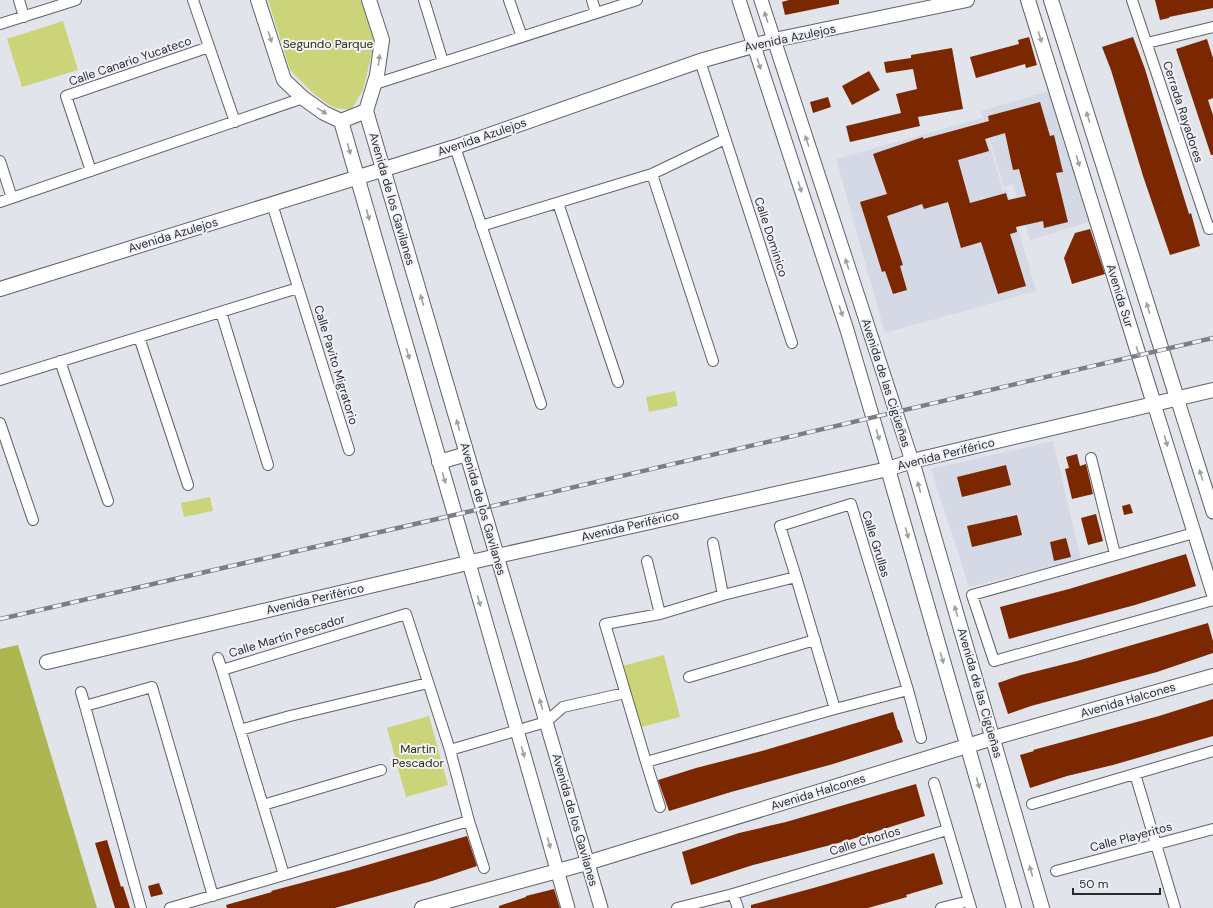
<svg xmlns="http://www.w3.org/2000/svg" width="1213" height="908" viewBox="0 0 1213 908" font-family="'DM Sans',sans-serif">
  <rect width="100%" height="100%" fill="#e2e4eb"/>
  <!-- built -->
  <path fill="#d5d9e6" d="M1052 90 1092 221 1030 240 1013 184 1004 187 981 111Z
    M982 118 1003 191 1007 190 1036 291 885 333 836 159Z
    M1053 441 1081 559 969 587 931 469Z"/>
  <!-- green -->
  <path fill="#ccd47a" d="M268 0H362L375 40 363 90 351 110 336 108 329 105 314 94 290 70Z
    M63 21 78 70 22 87 7 39Z
    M675 391 678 406 649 412 646 397Z
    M210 497 213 511 184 517 181 503Z
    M664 655 680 717 638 728 622 666Z
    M429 716 448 785 406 797 387 728Z"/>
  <!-- forest -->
  <path fill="#aeb652" d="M18 645 97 908H0V649Z"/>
  <!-- building -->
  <path fill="#7b2700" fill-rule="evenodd" d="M789 0H839V4L785 15 782 2Z
    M1155 0H1213V8L1169 17V18L1160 20Z
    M1029 37 1037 65 1026 68 1025 64 976 78 970 57 1019 44 1018 40Z
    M1133 37 1145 69 1173 162 1189 214 1191 213 1200 246 1170 255 1143 176 1111 70 1102 47Z
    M1207 39 1213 58V98L1208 100 1213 115V155H1211L1176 49Z
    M952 48 963 109 918 117 920 126 850 142 846 126 901 113 896 94 917 89 913 69 886 73 884 62 911 58V55Z
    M869 71 880 90 852 105 842 86Z
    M828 97 831 107 813 113 810 102Z
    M1040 102 1050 136 1054 135 1063 172 1056 173 1068 222 1044 228 1043 221 1016 227 1017 232 1010 234 1026 286 998 294 981 242 961 248 948 202 924 209 922 204 887 216 903 265 900 266 907 290 893 294 885 271 882 272 860 202 887 194 873 154 923 137V139L989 121 988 116ZM1005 133 1013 170 1019 169 1026 196 1008 200 1006 193 970 203 958 160 989 151 985 139Z
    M1090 229 1105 274 1072 284 1064 258 1075 233Z
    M1077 454 1080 466 1086 464 1093 494 1072 499 1065 469 1069 468 1066 457Z
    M1006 465 1011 485 962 497 957 477Z
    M1130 504 1133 513 1124 515 1122 506Z
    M1096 514 1103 541 1088 545 1081 518Z
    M1017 515 1022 535 972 547 967 526Z
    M1066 538 1071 557 1054 561 1050 542Z
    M1186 554 1196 586 1135 605 1009 639 1000 607 1069 589Z
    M1208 623 1213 641V653L1157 672 1031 706 1008 714 998 683 1021 675 1077 661Z
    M1213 699V736L1113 765 1067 776 1030 788 1020 755 1034 751 1033 750 1159 716Z
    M893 712 898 730H899L903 742 833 764 731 792 669 811 658 780 696 768 762 751Z
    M916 784 925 816 846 841 753 865 691 885 682 852 739 833 786 822Z
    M467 836 477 866 432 881 335 908H227L226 905 272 892 271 891 350 870Z
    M107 840 121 887 123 886 130 908H115L95 843Z
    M934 853 943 884 906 895 907 897 868 908H751V905L817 887Z
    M159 883 163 894 151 897 148 886Z
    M554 889 560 908H499V906L526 897V896Z"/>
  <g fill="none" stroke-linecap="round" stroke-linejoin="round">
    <!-- minor casing -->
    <g stroke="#606268" stroke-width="12">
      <path id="minor" d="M19 0 24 17
        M193 0 235 122
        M424 0 443 62
        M509 0 522 37
        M592 0 596 13
        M1132 0 1209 229 1213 228
        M0 24 76 0
        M1147 43 1213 27
        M700 61 792 343
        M375 84 637 0
        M455 147 541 404
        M0 161 12 198
        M91 171 66 96 209 47
        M652 174 713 361
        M0 202 303 98
        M558 203 618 382
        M272 204 349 450
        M481 226 652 174 725 139
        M221 312 268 465
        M139 337 188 485
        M60 361 108 501
        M0 380 298 288
        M0 423 33 520
        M1091 458 1115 554
        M851 504 908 690 835 709 646 762 605 624 660 614 723 595 796 577 780 526Z
        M1194 533 972 595 994 661 1213 600
        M713 543 723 595
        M647 561 660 614
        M796 577 835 709
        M406 614 450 750 469 821 284 875 222 670Z
        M218 658 222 670
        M689 677 815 640
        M908 690 921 738
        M81 692 85 706
        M240 730 290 716 428 683
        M450 750 546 722 563 707 625 693
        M646 762 660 807
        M1135 774 1175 908
        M934 783 971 908
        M1032 804 1213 751
        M263 805 381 770
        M469 821 484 868
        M1056 871 1213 829
        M733 894 738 908
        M141 908 85 706 152 687 213 896
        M170 908 284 875
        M677 908 733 894 947 830
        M941 908 969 901"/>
    </g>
    <!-- tertiary casing -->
    <g stroke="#606268" stroke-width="15">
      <path id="tertiary" d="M739 0 847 330 888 469
        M761 0 912 461
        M1177 398 1213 512
        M1154 404 1213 593
        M497 556 601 908
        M469 563 568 908"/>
    </g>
    <!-- secondary casing -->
    <g stroke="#606268" stroke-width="16">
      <path id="secondary" d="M258 0 284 80 303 98 324 113 341 121 469 563
        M369 0 382 40 377 75 366 111 497 556
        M1028 0 1154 404
        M1051 0 1177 398
        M341 121 366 111
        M0 289 455 147 700 61 774 40 967 0
        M912 461 1042 908
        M439 462 467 454
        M888 469 1014 908
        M47 662 497 556 888 469 912 461 1213 390
        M422 908 587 863 993 738 1213 676"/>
    </g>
    <!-- minor -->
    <use href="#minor" stroke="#fff" stroke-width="10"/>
    <!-- tertiary -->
    <use href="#tertiary" stroke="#fff" stroke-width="13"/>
    <!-- secondary -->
    <use href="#secondary" stroke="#fff" stroke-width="14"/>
    <!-- rail casing -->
    <g stroke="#7d7e83" stroke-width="4.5">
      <path id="rail" d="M0 619 437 519 1213 338"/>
    </g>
    <!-- rail -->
    <use href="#rail" stroke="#f0f2f8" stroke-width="3" stroke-dasharray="9" stroke-linecap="butt"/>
  </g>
  <!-- one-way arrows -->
  <defs><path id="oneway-solid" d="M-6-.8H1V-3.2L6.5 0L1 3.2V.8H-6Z"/></defs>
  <g fill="#a0a0a1">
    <use href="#oneway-solid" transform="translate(766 17) rotate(-108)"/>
    <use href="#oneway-solid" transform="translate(270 37) rotate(72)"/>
    <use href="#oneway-solid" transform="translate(1040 37) rotate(73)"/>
    <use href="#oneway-solid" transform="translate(379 60) rotate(-82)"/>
    <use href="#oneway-solid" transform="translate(759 64) rotate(72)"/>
    <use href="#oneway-solid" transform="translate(322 111) rotate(32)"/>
    <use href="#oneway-solid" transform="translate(1088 117) rotate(-108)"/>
    <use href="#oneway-solid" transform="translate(807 141) rotate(-108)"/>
    <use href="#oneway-solid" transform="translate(349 149) rotate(74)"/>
    <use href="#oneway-solid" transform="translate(1078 161) rotate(73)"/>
    <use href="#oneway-solid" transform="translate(800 187) rotate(72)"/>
    <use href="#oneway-solid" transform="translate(368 215) rotate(74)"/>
    <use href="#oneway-solid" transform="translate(847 264) rotate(-108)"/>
    <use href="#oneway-solid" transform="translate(422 300) rotate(-106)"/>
    <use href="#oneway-solid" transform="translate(1148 308) rotate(-107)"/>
    <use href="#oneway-solid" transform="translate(841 311) rotate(72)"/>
    <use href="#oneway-solid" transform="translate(1138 352) rotate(73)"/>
    <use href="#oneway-solid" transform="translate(408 354) rotate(74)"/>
    <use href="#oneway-solid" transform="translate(458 425) rotate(-106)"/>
    <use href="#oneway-solid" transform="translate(878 435) rotate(73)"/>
    <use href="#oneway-solid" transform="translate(1166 441) rotate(73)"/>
    <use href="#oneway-solid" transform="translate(1201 475) rotate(-108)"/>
    <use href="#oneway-solid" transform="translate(444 478) rotate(74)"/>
    <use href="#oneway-solid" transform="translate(919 487) rotate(-106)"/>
    <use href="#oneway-solid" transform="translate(907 533) rotate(74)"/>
    <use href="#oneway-solid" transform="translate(479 601) rotate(74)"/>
    <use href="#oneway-solid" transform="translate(956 611) rotate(-106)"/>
    <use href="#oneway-solid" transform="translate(942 658) rotate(74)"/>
    <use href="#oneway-solid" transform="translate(541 704) rotate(-106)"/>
    <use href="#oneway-solid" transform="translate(523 752) rotate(74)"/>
    <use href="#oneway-solid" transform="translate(978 783) rotate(74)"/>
    <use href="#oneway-solid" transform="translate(549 843) rotate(74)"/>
    <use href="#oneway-solid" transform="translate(1031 871) rotate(-106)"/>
  </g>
  <g text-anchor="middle" stroke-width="4" stroke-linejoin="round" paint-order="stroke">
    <!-- street labels -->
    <g font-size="12" fill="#2b2b2e" stroke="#f0f2f8">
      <text transform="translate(790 38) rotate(-12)" y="4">Avenida Azulejos</text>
      <text transform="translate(130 61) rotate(-19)" y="4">Calle Canario Yucateco</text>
      <text transform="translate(1183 112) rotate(72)" y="4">Cerrada Rayadores</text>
      <text transform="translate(482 137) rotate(-19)" y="4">Avenida Azulejos</text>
      <text transform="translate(392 199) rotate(74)" y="4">Avenida de los Gavilanes</text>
      <text transform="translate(173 235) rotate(-17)" y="4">Avenida Azulejos</text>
      <text transform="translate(771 237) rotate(72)" y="4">Calle Dominico</text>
      <text transform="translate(1120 296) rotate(73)" y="4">Avenida Sur</text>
      <text transform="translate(336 365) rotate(73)" y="4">Calle Pavito Migratorio</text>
      <text transform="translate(886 383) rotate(72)" y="4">Avenida de las Cigüeñas</text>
      <text transform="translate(946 454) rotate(-14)" y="4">Avenida Periférico</text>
      <text transform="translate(483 509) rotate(74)" y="4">Avenida de los Gavilanes</text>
      <text transform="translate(630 526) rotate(-13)" y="4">Avenida Periférico</text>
      <text transform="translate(876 544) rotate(73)" y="4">Calle Grullas</text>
      <text transform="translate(315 599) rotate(-13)" y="4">Avenida Periférico</text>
      <text transform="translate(287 636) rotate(-17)" y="4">Calle Martín Pescador</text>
      <text transform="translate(980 693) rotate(74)" y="4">Avenida de las Cigüeñas</text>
      <text transform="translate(1128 700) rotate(-16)" y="4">Avenida Halcones</text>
      <text transform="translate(818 792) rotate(-17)" y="4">Avenida Halcones</text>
      <text transform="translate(575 820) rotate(74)" y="4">Avenida de los Gavilanes</text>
      <text transform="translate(1131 837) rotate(-15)" y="4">Calle Playeritos</text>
      <text transform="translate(865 841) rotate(-17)" y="4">Calle Chorlos</text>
    </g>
    <!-- park labels -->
    <g font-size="12" fill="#2d3005" stroke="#f0f2f8">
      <text x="328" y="48">Segundo Parque</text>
      <text x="418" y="753">Martin<tspan x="418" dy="14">Pescador</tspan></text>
    </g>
  </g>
  <!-- scale -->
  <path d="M1073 888v6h87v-6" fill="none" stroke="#2b2b2e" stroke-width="2"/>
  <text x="1079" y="888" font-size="12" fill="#2b2b2e" stroke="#f0f2f8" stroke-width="3" paint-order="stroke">50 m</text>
</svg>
